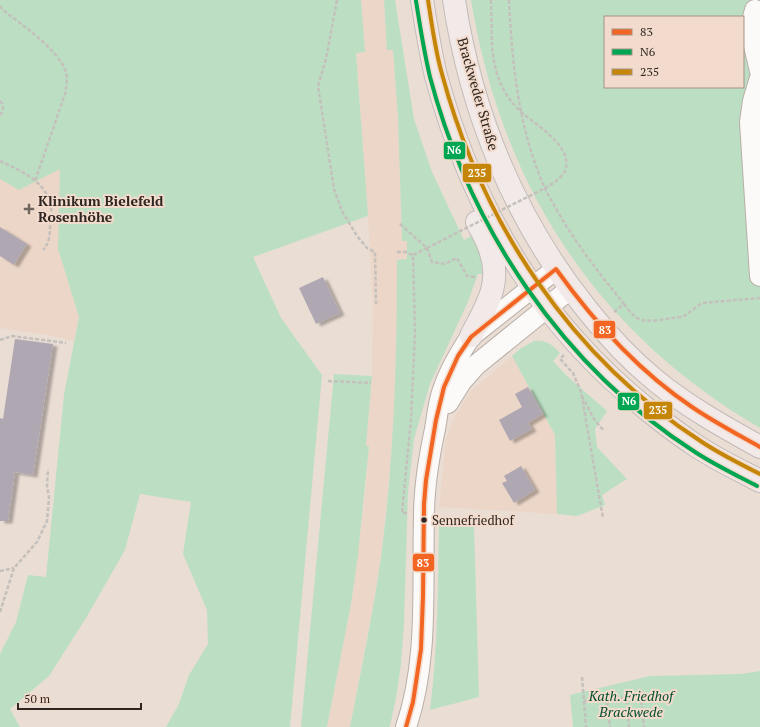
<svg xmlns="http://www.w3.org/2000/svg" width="760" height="727" viewBox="0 0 760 727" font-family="'PT Serif',serif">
  <defs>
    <filter id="shadow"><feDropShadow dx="4.5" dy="2.5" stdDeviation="1" flood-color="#0004"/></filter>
  </defs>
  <rect width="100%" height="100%" fill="#eaddd4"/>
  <!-- built -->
  <path fill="#ecd6c7" d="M0 0 107 34 58 249 79 317 74 341 48 335 0 328Z
    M361 0H384L387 49H393L398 118 402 241H407V260H398L395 409 386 507 381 556 373 605 350 727H327L351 604 364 506 369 446H366L372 376 373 304 368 216 356 53 365 52Z
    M512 356 555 435 557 514 439 507 446 439 454 418 471 391Z"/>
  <!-- green -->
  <path fill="#bcdfc4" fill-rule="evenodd" d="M0 0H361L365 52 356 53 368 216 253 257 281 318 322 375 290 727H166L179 704 189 675 208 644 207 610 183 554 191 502 140 494 125 550 86 618 49 676 10 709 20 727H0V654L16 622 28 575 46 577 64 395 79 317 58 249 60 169 19 190 0 179Z
    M384 0H395L414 119 432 172 464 240 471 236C477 248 486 260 482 274H478L467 304 430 384 414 439 408 492 404 624 401 664 396 698 390 726 389 727H350C361 670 373 614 381 557 394 458 397 359 397 260L407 259V241H402L398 118 393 50H387Z
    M471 0H760V428C596 332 502 187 471 0ZM605 17H743V87H605Z
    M534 341C546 340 553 345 560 353L553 361 566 375 607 411 595 429 597 447 627 479 602 495 605 505 577 516 557 514 555 435 512 356 520 349Z
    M334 374 372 376 366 446H369L358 555 351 604 327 727H301Z
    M439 523 474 525 479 697 430 710C438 647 438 585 439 523Z
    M760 671V727H573L570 695 650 676 741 674Z"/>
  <!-- building -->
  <path fill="#afa7b1" filter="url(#shadow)" d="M0 227 27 244 14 265 0 256Z
    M323 277 340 313 316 324 299 288Z
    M15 339 53 344 33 475 15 472 8 521H0V418L3 419Z
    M528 387 543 414 528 423 532 429 510 441 499 420 522 407 515 394Z
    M521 466 535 490 514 503 502 483 507 481 504 476Z"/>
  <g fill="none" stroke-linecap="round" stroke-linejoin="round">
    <!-- minor casing -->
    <g stroke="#b8afa7" stroke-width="22">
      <path id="minor" d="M755 10 750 29 760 71
        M760 78 753 101 750 122 760 276
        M448 403 461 382 476 365 570 289
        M406 727C429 660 422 586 424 516 424 487 429 457 435 429 437 418 438 406 441 396 447 374 459 354 471 336L556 269"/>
    </g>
    <!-- major casing -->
    <g stroke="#c2bbb7" stroke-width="24">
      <path id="major" d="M422 0C426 25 430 51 436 76 472 208 540 324 648 410 664 423 681 436 698 447 718 460 739 470 760 481
        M454 0C471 112 514 218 585 307 606 334 629 359 656 381 688 407 724 427 760 447
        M471 336C487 305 503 282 489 247 486 238 481 230 477 222"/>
    </g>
    <!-- path -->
    <path stroke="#c4c0bc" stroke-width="2.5" stroke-dasharray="4 2" stroke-linecap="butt" d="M337 0 326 59 318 86 334 189 342 211 357 236 367 248 375 252 376 304
      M491 0 492 45
      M509 0C512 63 518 125 543 184 546 191 550 198 554 205 574 241 598 272 624 304L614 312
      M0 6 3 10C22 25 58 49 66 72 68 80 66 87 65 94L35 181
      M0 101 2 103 3 109 0 116
      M0 161C21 171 48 182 51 208 52 213 50 219 50 224 50 234 50 242 43 250
      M400 224 427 248 432 262 445 264 457 258 467 276 475 277
      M397 252H405L413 255
      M624 304C628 309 632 315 637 318 647 324 669 318 681 317L686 315 702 303 760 298
      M0 340 12 336 66 343
      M564 355 560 359 573 373 581 392 603 518
      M328 381 371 383
      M582 396 594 419 604 431
      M407 513H402L411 419 415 333 413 255 427 248
      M0 571 14 568
      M0 612 14 568 37 542 47 521 49 498 47 486 48 469
      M582 677 586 727
      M640 689 644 727
      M603 699 620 697 625 699 627 702 629 727
      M584 701 603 699 607 702 610 727"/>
    <!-- minor -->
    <use href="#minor" stroke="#fcfaf9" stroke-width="20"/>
    <!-- major -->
    <use href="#major" stroke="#f2e9e9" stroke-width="22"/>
    <!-- path-bridge -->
    <path stroke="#c4c0bc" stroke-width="2.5" stroke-dasharray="4 2" stroke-linecap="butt" d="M427 248 549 186C555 182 562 177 565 171 575 145 531 123 516 107 499 88 494 69 492 45"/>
    <!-- bus-1 casing -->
    <g stroke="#f2dbcc" stroke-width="7">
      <path id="bus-1" d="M406 727 413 702 421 649 423 596 424 504 426 480 436 420 444 387 458 356 471 337 556 269C594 322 637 370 692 407 714 422 737 434 760 447"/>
    </g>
    <!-- bus-2 casing -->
    <g stroke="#f2dbcc" stroke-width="7">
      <path id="bus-2" d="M416 1C420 26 424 52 430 77 470 228 562 367 695 452 715 465 736 475 757 486"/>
    </g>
    <!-- bus-3 casing -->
    <g stroke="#f2dbcc" stroke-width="7">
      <path id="bus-3" d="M428 0C432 25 435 50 442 74 482 223 571 358 702 442 720 454 740 464 760 474"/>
    </g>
    <!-- bus-1 -->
    <use href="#bus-1" stroke="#f26522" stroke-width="4"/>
    <!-- bus-2 -->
    <use href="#bus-2" stroke="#00a651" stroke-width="4"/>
    <!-- bus-3 -->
    <use href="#bus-3" stroke="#c58608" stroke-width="4"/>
  </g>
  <!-- markers -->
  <path fill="#706660" stroke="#f2dbcc" stroke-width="1.5" d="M27 203h4v4h4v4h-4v4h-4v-4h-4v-4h4z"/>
  <circle fill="#2f2621" stroke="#f2dbcc" stroke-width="1.5" cx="424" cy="520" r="3.5"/>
  <g text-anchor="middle" stroke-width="4" stroke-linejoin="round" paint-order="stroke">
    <!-- bus labels -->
    <g font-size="13" fill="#2f2621" stroke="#f2dbcc" text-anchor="start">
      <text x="432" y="525">Sennefriedhof</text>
    </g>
    <!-- street labels -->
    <g font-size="14" fill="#2f2621" stroke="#f2dbcc">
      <text transform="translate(478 94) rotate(74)" y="5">Brackweder Straße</text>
    </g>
    <!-- poi labels -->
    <g font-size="14" font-weight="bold" fill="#2f2621" stroke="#f2dbcc" text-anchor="start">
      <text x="38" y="206">Klinikum Bielefeld<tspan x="38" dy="16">Rosenhöhe</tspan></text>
    </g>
    <!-- park labels -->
    <g font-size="14" font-style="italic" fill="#034d30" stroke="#f2dbcc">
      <text x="631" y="701">Kath. Friedhof<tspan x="631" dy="16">Brackwede</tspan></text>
    </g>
  </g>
  <g stroke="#f2dbcc" stroke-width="1.5">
    <rect x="443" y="141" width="23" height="19" rx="4" fill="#00a651"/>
    <rect x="462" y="163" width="30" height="20" rx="4" fill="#c58608"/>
    <rect x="593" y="320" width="23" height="19" rx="4" fill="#f26522"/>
    <rect x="617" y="392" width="23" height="19" rx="4" fill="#00a651"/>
    <rect x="643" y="401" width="30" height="19" rx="4" fill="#c58608"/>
    <rect x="412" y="553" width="23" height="19" rx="4" fill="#f26522"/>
  </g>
  <g font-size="11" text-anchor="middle" font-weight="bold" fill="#fff">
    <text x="454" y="154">N6</text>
    <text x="477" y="177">235</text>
    <text x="605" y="334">83</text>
    <text x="629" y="405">N6</text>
    <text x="658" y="414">235</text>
    <text x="423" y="567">83</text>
  </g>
  <!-- legend -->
  <rect x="604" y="16" width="140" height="72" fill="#f2dbcc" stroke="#a49388"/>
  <rect x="612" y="29" width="20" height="6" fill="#f26522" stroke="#a49388"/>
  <text x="640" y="36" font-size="12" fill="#2f2621">83</text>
  <rect x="612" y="49" width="20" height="6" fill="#00a651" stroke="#a49388"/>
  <text x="640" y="56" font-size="12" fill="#2f2621">N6</text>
  <rect x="612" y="69" width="20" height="6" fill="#c58608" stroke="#a49388"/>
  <text x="640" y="76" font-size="12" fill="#2f2621">235</text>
  <!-- scale -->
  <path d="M18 703v6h123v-6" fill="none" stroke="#2f2621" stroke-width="2"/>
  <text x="24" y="703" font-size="12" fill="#2f2621" stroke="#f2dbcc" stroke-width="3" paint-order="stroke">50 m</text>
</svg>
